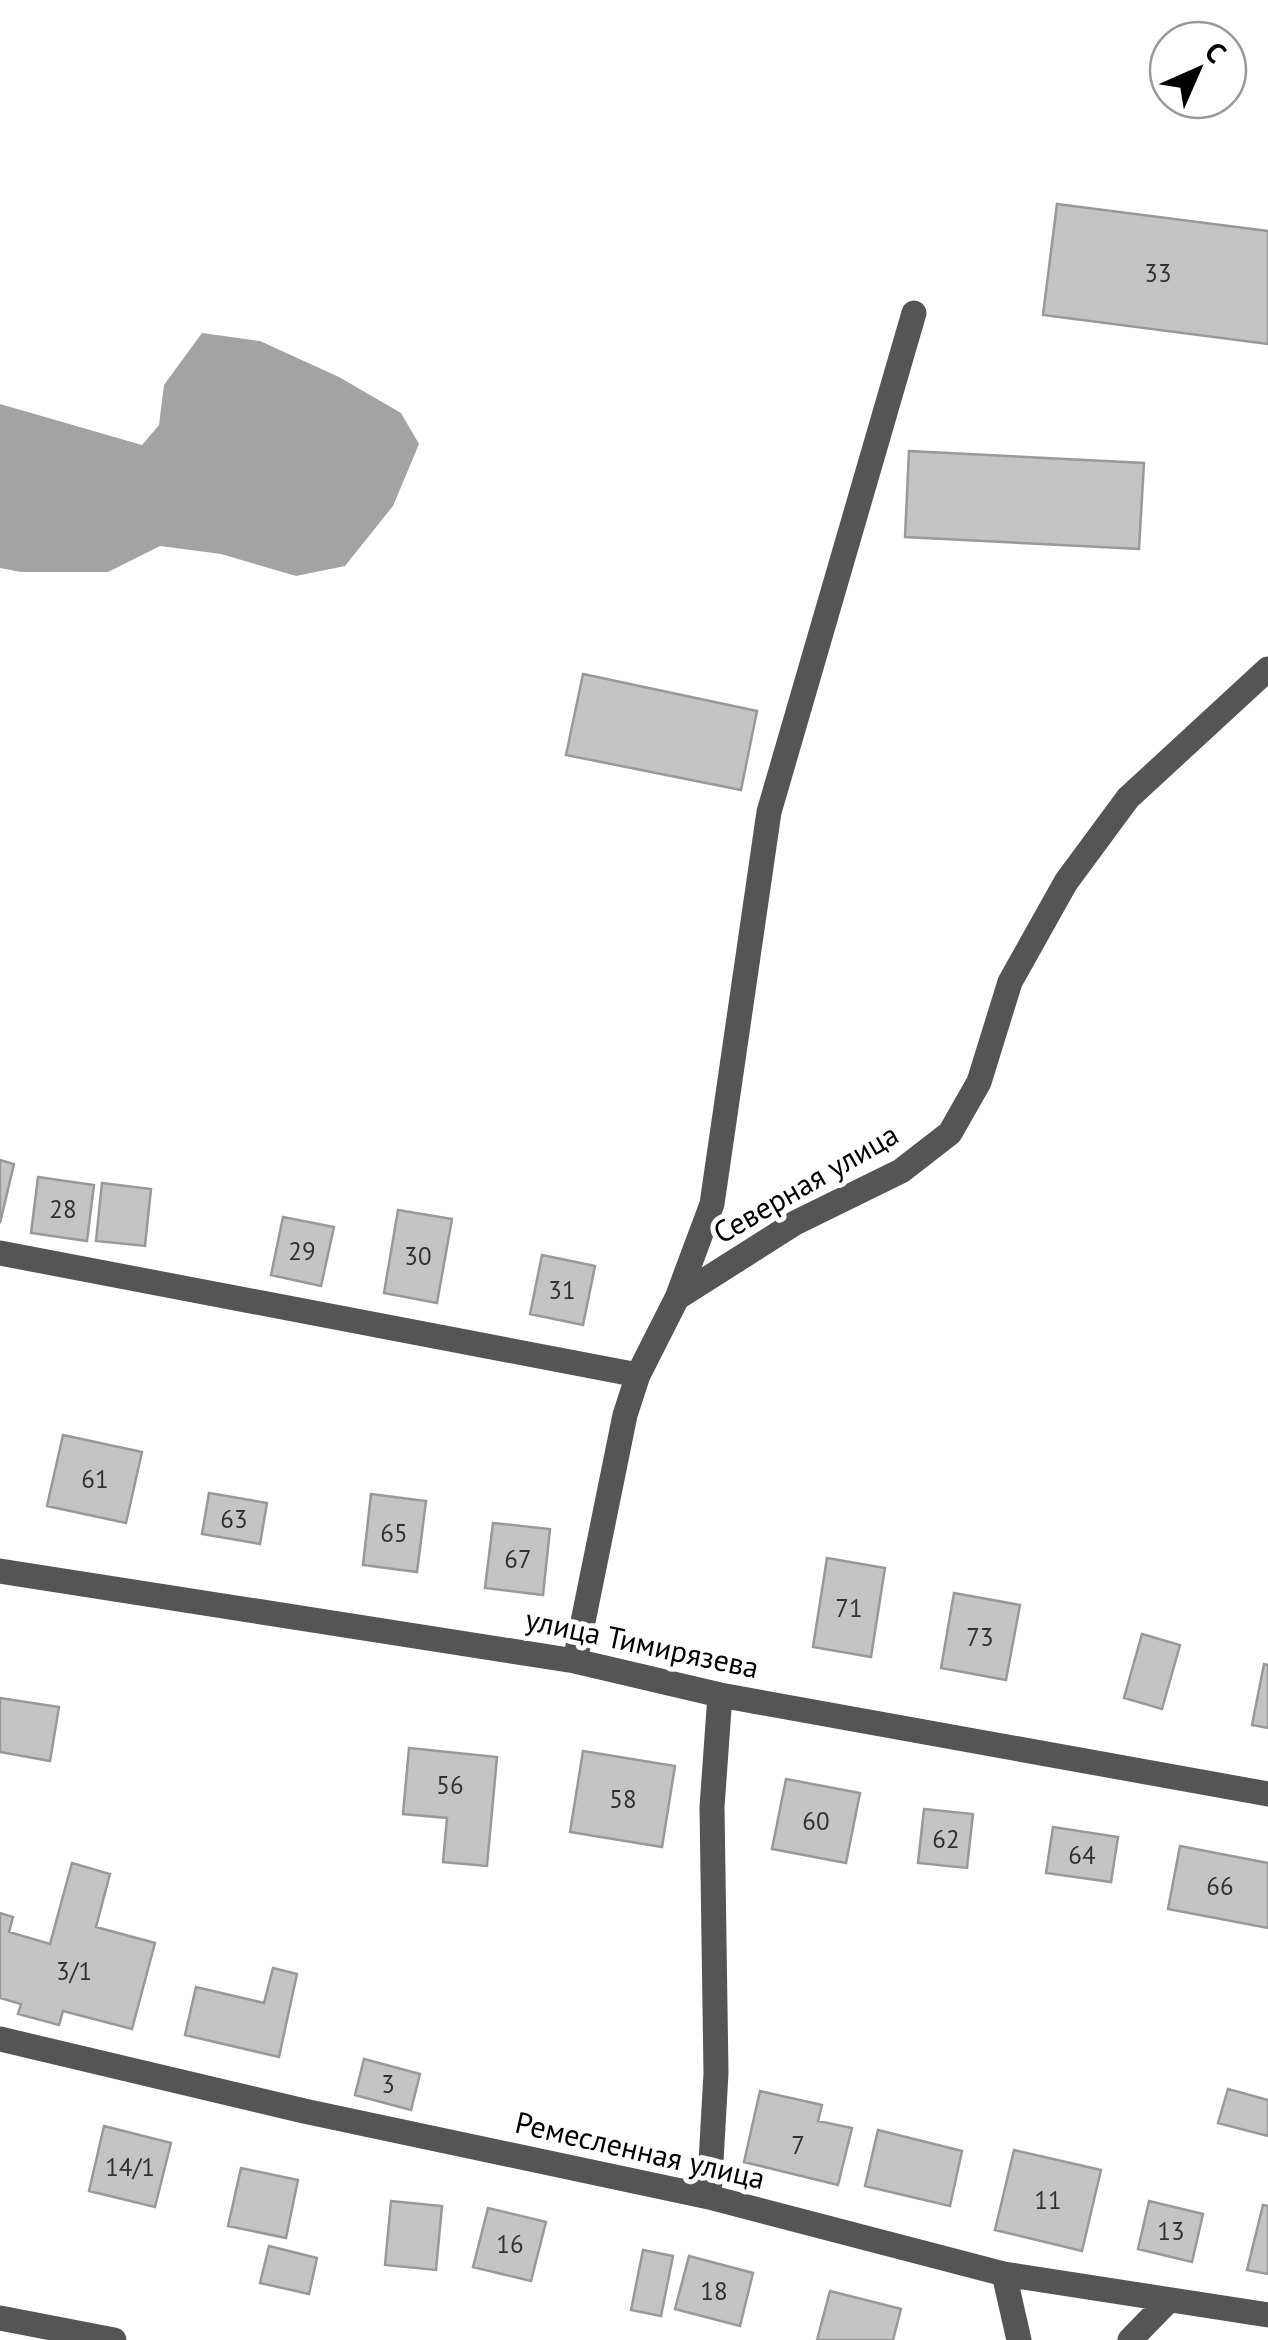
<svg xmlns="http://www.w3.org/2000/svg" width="1268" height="2340" viewBox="0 0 1268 2340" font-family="'PT Sans',sans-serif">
  <rect width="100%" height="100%" fill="#fff"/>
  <!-- water -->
  <path fill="#a3a3a3" d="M202 333 260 341 339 377 401 413 419 444 393 506 345 566 296 576 221 554 160 546 108 572H21L0 568V404L142 445 159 425 164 385Z"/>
  <!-- building -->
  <path fill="#c4c4c4" stroke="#999" stroke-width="2.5" d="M1057 204 1268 231V344L1043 315Z
    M909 451 1144 463 1139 549 905 537Z
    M583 674 757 711 741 790 566 755Z
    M0 1160 14 1164 0 1223Z
    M38 1177 94 1185 87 1241 31 1233Z
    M102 1183 151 1189 145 1246 96 1241Z
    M398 1210 452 1219 437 1303 384 1293Z
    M283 1217 334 1227 321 1286 271 1275Z
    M542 1255 595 1266 583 1325 530 1314Z
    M63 1435 142 1452 126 1523 47 1506Z
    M209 1493 267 1503 260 1544 202 1534Z
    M371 1494 426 1501 417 1572 363 1565Z
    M493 1523 550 1529 543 1595 485 1588Z
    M827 1558 885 1568 871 1657 813 1647Z
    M954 1593 1020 1605 1006 1680 941 1668Z
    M1142 1634 1180 1645 1162 1709 1124 1698Z
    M1264 1664 1268 1665V1728L1252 1725Z
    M0 1698 59 1707 50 1761 0 1752Z
    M409 1748 497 1757 487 1866 443 1862 447 1818 403 1814Z
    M583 1751 675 1766 662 1847 570 1832Z
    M786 1779 860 1793 846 1863 772 1849Z
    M924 1809 973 1814 967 1868 918 1863Z
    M1053 1827 1118 1837 1111 1882 1046 1873Z
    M1180 1846 1268 1863V1928L1168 1909Z
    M72 1863 110 1874 96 1927 155 1943 132 2029 63 2011 59 2025 18 2014 21 2004 0 1998V1913L13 1917 9 1932 50 1944Z
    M273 1968 297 1974 279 2057 185 2035 196 1987 264 2003Z
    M364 2059 420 2074 411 2110 355 2095Z
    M1228 2089 1268 2100V2136L1218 2123Z
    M760 2091 822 2105 818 2121 852 2128 838 2185 744 2162Z
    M104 2126 171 2143 155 2207 89 2191Z
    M878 2130 962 2151 950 2206 865 2186Z
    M1014 2150 1101 2170 1082 2251 995 2230Z
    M241 2168 298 2180 286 2238 228 2226Z
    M391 2201 442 2206 436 2270 385 2265Z
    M1149 2201 1203 2214 1192 2262 1138 2249Z
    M1263 2205 1268 2206V2274L1247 2270Z
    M488 2208 546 2222 531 2281 473 2267Z
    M269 2246 317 2258 309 2294 260 2283Z
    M643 2250 673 2256 661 2316 631 2310Z
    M689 2256 753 2273 740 2326 675 2309Z
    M830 2291 901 2309 893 2340H817Z"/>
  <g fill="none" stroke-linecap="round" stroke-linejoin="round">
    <!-- minor -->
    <path stroke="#555" stroke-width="25" d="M0 1253 638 1375
      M677 1298 795 1223 901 1171 950 1133 979 1082 1010 982 1066 882 1128 798 1268 669
      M0 1571 575 1661 720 1695 1268 1794
      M575 1661 625 1415 638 1375 677 1298 712 1204 769 812 914 313
      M0 2039 304 2111 709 2197 1004 2274 1268 2315
      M709 2197 716 2073 712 1807 720 1695
      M1004 2274 1019 2340
      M0 2318 114 2340
      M1130 2340 1169 2300"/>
  </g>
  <g text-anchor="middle" stroke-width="10" stroke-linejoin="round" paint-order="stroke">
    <!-- number labels -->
    <g font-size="25" fill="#313131">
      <text x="1158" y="282">33</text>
      <text x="63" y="1218">28</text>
      <text x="302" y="1260">29</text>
      <text x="418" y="1265">30</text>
      <text x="562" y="1299">31</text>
      <text x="95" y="1488">61</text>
      <text x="234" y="1528">63</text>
      <text x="394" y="1542">65</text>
      <text x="518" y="1568">67</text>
      <text x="849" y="1617">71</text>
      <text x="980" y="1646">73</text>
      <text x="450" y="1794">56</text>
      <text x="623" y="1808">58</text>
      <text x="816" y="1830">60</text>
      <text x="946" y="1848">62</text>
      <text x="1082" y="1864">64</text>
      <text x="1220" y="1895">66</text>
      <text x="74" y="1980">3/1</text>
      <text x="388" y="2093">3</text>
      <text x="798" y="2154">7</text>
      <text x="130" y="2176">14/1</text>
      <text x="1048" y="2209">11</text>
      <text x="1171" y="2240">13</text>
      <text x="510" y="2253">16</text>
      <text x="714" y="2300">18</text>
    </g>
    <!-- street labels -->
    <g font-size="30" fill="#000" stroke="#fff">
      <text transform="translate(806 1184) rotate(-30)" y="10">Северная улица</text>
      <text transform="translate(642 1644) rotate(12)" y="10">улица Тимирязева</text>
      <text transform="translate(640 2151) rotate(13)" y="10">Ремесленная улица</text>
    </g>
  </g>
  <!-- north arrow -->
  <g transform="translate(1198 70) rotate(45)"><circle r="48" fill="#ffffff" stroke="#999999" stroke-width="2.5"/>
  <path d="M0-8L18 38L0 25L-18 38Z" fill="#000000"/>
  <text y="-15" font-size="28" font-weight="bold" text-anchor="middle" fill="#000000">С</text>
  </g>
</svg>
